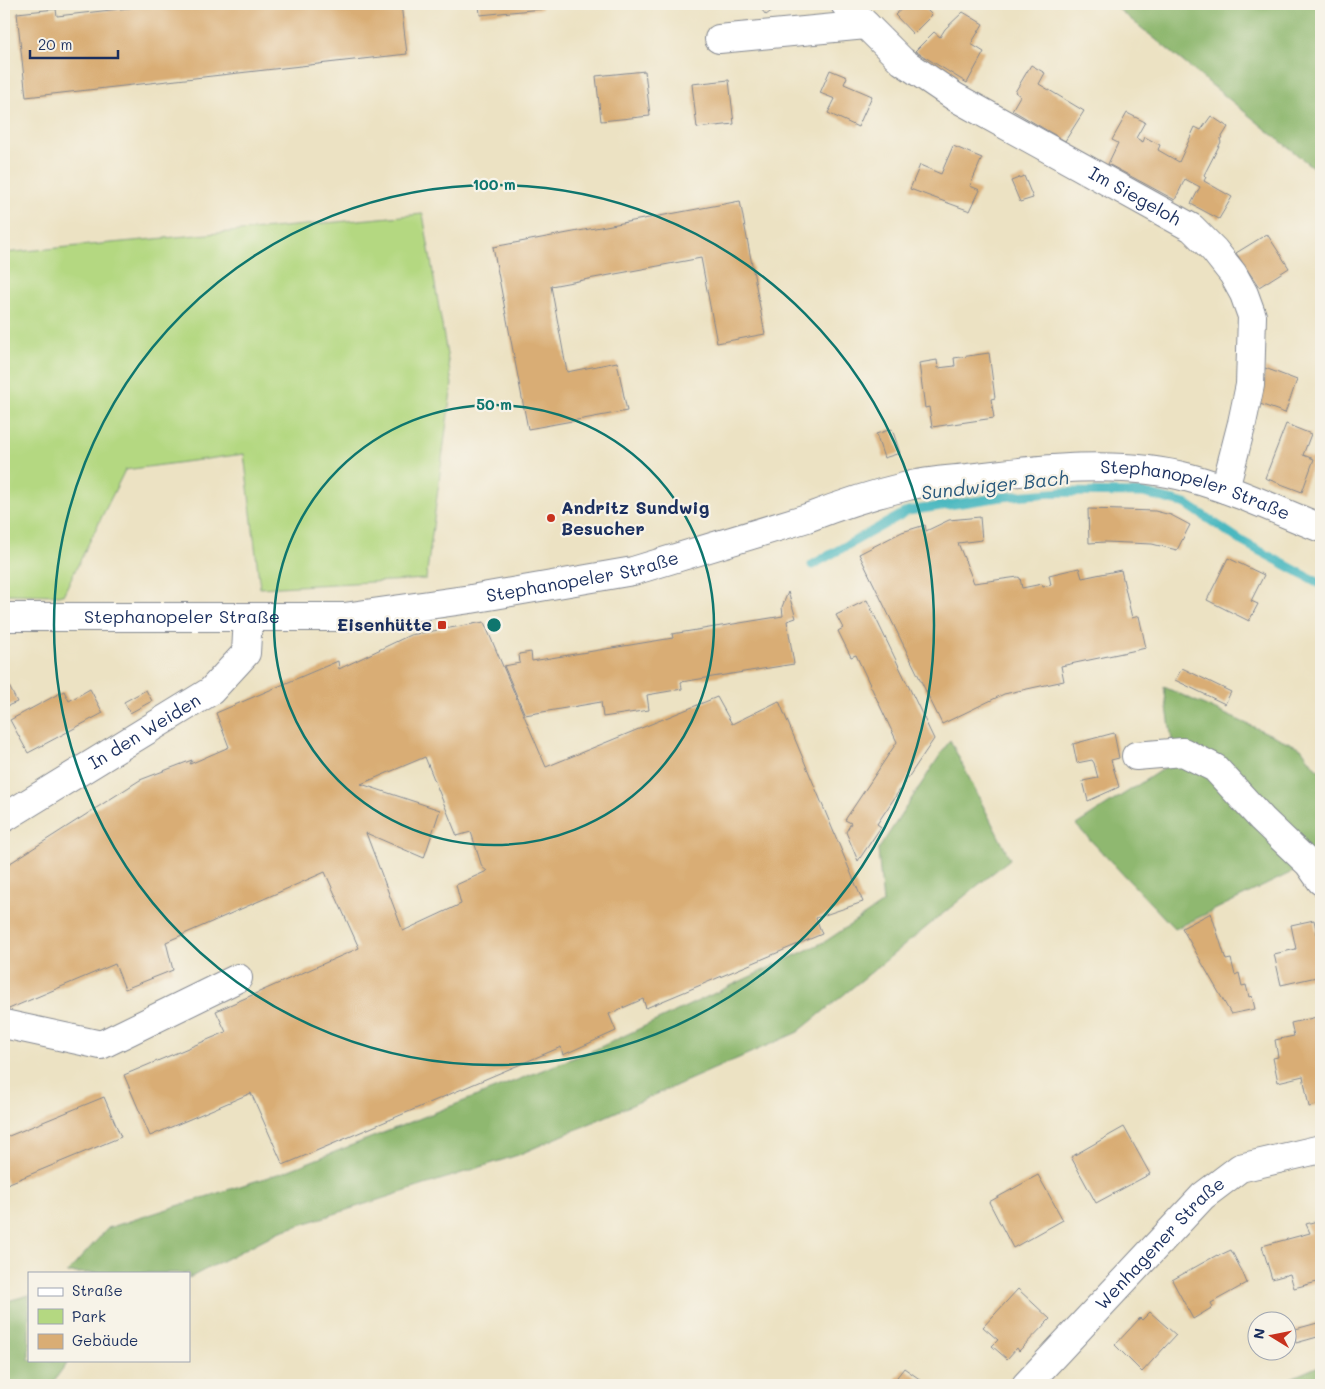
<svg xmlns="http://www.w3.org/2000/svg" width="1325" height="1389" viewBox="0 0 1325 1389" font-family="Mali,sans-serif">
  <rect width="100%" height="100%" fill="#f7f3e8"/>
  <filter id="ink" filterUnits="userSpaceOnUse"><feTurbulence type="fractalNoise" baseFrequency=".02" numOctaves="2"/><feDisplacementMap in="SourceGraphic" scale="10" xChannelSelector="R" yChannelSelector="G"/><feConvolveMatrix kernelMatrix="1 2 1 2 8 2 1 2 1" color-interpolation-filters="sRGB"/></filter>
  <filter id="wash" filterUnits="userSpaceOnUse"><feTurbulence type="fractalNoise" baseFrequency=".0096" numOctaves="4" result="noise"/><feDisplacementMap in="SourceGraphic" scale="20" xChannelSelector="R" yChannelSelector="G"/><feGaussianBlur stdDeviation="1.12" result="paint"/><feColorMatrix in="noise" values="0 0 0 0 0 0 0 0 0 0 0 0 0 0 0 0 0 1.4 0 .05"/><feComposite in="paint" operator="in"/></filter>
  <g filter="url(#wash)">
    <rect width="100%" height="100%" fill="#ece2c3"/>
    <!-- green -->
    <path fill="#b4d881" stroke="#688470" d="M423 214 452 384 426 579 260 588 244 454 125 470 63 595 4 594V253Z"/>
    <!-- forest -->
    <path fill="#8fb86f" stroke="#557466" d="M1112 4H1321V174Z
      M1164 687 1301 748 1315 767 1321 771V902L1309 864 1175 929 1076 825 1175 761Z
      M950 740 1010 859 798 1032 518 1155 278 1232 189 1278V1273H67L108 1228 284 1172 596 1049 826 941 883 903 878 850Z
      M29 1295V1360H69L51 1385H4V1302Z
      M1321 1365V1385H1275Z"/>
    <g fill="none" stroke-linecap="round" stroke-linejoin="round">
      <!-- stream -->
      <path stroke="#49b8c0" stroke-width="9" d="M812 565 908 511 1002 497 1064 492 1143 493 1186 504 1243 542 1321 584"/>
    </g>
    <g id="blocks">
      <!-- building -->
      <path fill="#d9ad75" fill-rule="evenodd" d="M165 4H401L407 54 26 97 17 13 56 9 57 16Z
        M479 4H542V9L480 15Z
        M757 4H781L766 15Z
        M907 4H921L932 15 913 34 895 15Z
        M963 12 983 24 971 44 984 52 967 83 915 51 934 32 940 37 945 29Z
        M1031 65 1045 73 1039 84 1084 111 1065 141 1012 110 1020 96 1015 92Z
        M830 70 847 77 844 84 872 96 858 127 828 113 835 99 820 93Z
        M645 71 650 116 601 121 596 76Z
        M729 80 734 124 697 128 692 84Z
        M1127 113 1145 122 1136 138 1143 142 1145 137 1160 145 1158 150 1179 162 1195 127 1201 130 1211 116 1228 127 1220 140 1221 142 1204 175 1206 177 1204 181 1232 197 1219 219 1191 204 1200 187 1185 179 1175 200 1108 164 1118 143 1112 140Z
        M953 146 982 158 970 186 980 190 970 211 910 189 920 165 941 174Z
        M1024 176 1033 198 1020 202 1011 181Z
        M740 201 765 334 717 343 701 258 551 286 567 372 617 362 627 411 528 429 493 247Z
        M1267 234 1289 268 1259 287 1236 253Z
        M989 353 995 398 991 399 994 418 932 427 929 407 925 408 919 363 937 360 938 368 955 366 954 358Z
        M1265 368 1297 380 1285 413 1260 404Z
        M1286 424 1311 434 1303 455 1314 459 1302 492 1265 478Z
        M892 429 900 453 884 458 876 434Z
        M1088 509 1155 511 1171 515 1190 525 1177 550 1152 544 1105 542 1089 543Z
        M980 517 982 540 958 543 974 583 1018 577 1020 578 1022 588 1042 584 1043 587 1051 585 1049 575 1079 568 1082 578 1121 570 1132 618 1139 616 1146 648 1061 666 1064 681 1004 694 942 724 859 554 902 532 925 525 926 531 949 520Z
        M1228 558 1264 575 1251 601 1258 604 1249 621 1207 600Z
        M788 592 796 618 787 621 794 664 681 682 682 689 647 695 649 710 603 717 601 702 525 715 504 666 520 663 519 654 531 652 532 661 673 638 672 634 783 616 782 607Z
        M867 600 934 739 877 824 881 827 858 861 846 832 851 823 845 820 897 742 856 655 851 657 838 631 843 628 836 615Z
        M484 622 546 767 717 697 732 724 779 701 863 902 816 918 822 934 646 1008 643 999 609 1014 616 1031 563 1055 561 1047 283 1165 251 1093 150 1136 124 1075 226 1032 216 1011 359 948 325 872 166 942 173 970 125 989 115 964 4 1011V867L140 780 192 760 190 764 229 747 216 713 338 661 339 669 410 635ZM425 757 457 836 471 832 482 867 487 871 456 885 461 904 403 931 366 833 424 858 440 810 361 784Z
        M1182 668 1231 692 1225 704 1175 680Z
        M6 680 17 702 5 707 4 705V681Z
        M90 689 103 713 28 753 10 720 64 691 69 701Z
        M146 690 152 701 130 713 124 702Z
        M1114 733 1119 758 1111 760 1119 787 1088 801 1083 781 1098 778 1094 763 1092 760 1077 763 1073 744Z
        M1211 913 1226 960 1231 959 1235 975 1239 973 1242 986 1246 985 1249 997 1252 996 1255 1009 1231 1014 1182 928Z
        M1314 920 1319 944H1320L1321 949V976L1281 985 1274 954 1296 949 1291 925Z
        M1321 1016V1104L1309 1107 1303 1076 1278 1082 1273 1058 1278 1057 1275 1040 1294 1036 1291 1023Z
        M104 1097 121 1137 7 1184 4 1176V1138Z
        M1124 1127 1150 1174 1096 1203 1071 1157Z
        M1038 1175 1063 1220 1013 1248 989 1202Z
        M1321 1220V1264L1318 1265 1321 1281 1294 1288 1290 1274 1272 1279 1262 1246 1310 1233 1306 1224Z
        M1231 1250 1242 1271 1247 1283 1211 1303 1213 1307 1193 1319 1172 1280 1217 1255 1218 1256Z
        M1018 1289 1050 1319 1019 1351 1017 1348 1007 1359 992 1346 998 1340 983 1327Z
        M1150 1312 1176 1335 1142 1372 1115 1345 1140 1318 1142 1320Z
        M1321 1322V1336L1296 1343 1292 1330Z
        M904 1368 928 1385H882L886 1381 891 1385Z"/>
    </g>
  </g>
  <g filter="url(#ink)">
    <use href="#blocks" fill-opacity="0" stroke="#848890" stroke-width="1"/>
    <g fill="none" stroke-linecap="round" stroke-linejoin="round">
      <!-- minor casing -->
      <g stroke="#848890" stroke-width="30">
        <g id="minor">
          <path id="s1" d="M845 4 902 61 955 97 1192 228 1214 250 1233 274 1244 294 1252 316 1250 385 1242 423 1225 489"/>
          <path d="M719 39 866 25"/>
          <path id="s2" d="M4 617H344L471 599 633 571 807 518C840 505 874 494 908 486 927 481 949 480 968 478 1038 469 1122 459 1190 478 1235 490 1278 511 1321 528"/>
          <path d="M1136 756 1183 752 1215 768 1262 819 1309 864 1321 881"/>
          <path id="s3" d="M4 818 211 691 246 653 248 617"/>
          <path d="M4 1024 101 1045 238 978"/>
          <path id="s4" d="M1026 1385 1203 1196 1240 1168 1321 1149"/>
        </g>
      </g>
      <!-- minor -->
      <use href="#minor" stroke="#fff" stroke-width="28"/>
    </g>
  </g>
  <!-- distance rings -->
  <g fill="none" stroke="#0f766e" stroke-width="2.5">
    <circle cx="494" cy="625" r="220"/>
    <circle cx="494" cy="625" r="440"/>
  </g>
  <!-- markers -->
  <g fill="#c8321e" stroke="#f7f3e8" stroke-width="2">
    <circle cx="551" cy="518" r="5"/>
    <rect x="437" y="620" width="10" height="10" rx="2.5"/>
  </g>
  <g text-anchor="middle" stroke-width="4.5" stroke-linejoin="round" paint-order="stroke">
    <!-- street labels -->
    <g font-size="18" fill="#1b2f5e" stroke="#f7f3e8">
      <text dy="6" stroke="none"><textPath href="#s1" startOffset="350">Im Siegeloh</textPath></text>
      <text dy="6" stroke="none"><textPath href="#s2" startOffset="1212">Stephanopeler Straße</textPath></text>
      <text dy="6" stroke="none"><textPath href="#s2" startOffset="582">Stephanopeler Straße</textPath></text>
      <text dy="6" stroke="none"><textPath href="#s2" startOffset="178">Stephanopeler Straße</textPath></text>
      <text dy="6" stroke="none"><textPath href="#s3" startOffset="165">In den Weiden</textPath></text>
      <text dy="6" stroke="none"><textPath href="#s4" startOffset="195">Wenhagener Straße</textPath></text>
    </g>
    <!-- poi labels -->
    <g font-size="18" font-weight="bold" fill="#1b2f5e" stroke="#f7f3e8" text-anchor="start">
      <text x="561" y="514">Andritz Sundwig<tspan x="561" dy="21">Besucher</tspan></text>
      <text x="432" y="631" text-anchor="end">Eisenhütte</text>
    </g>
    <!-- water labels -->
    <g font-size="19" font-style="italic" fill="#29587b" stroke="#f7f3e8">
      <text transform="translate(995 485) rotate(-6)" y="7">Sundwiger Bach</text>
    </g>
  </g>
  <circle cx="494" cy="625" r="8" fill="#0f766e" stroke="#f7f3e8" stroke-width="2.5"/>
  <g font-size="15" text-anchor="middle" font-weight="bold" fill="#0f766e" stroke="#f7f3e8" stroke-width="4.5" stroke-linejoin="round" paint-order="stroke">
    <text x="494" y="190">100 m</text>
    <text x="494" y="410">50 m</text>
  </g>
  <!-- margin -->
  <rect width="1325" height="1389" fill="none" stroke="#f7f3e8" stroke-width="20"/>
  <!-- legend -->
  <rect x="28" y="1272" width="162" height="90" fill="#f7f3e8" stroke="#9fa5b1"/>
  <rect x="38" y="1288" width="25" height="8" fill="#ffffff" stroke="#9fa5b1"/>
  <text x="72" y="1296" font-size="15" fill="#1b2f5e">Straße</text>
  <rect x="38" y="1309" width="25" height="15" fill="#b4d881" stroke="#9fa5b1"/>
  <text x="72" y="1322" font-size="15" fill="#1b2f5e">Park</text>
  <rect x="38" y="1334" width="25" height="15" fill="#d9ad75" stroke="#9fa5b1"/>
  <text x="72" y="1346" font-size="15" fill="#1b2f5e">Gebäude</text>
  <!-- north arrow -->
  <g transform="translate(1272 1336) rotate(280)"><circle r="24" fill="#f7f3e8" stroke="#9fa5b1"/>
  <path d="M0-4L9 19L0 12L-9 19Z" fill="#c8321e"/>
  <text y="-8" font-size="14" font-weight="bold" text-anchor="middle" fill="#1b2f5e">N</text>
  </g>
  <!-- scale -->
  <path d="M30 50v8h88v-8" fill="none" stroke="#1b2f5e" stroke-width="2.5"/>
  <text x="38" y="50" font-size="15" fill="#1b2f5e" stroke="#f7f3e8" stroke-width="4" paint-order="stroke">20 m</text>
</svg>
